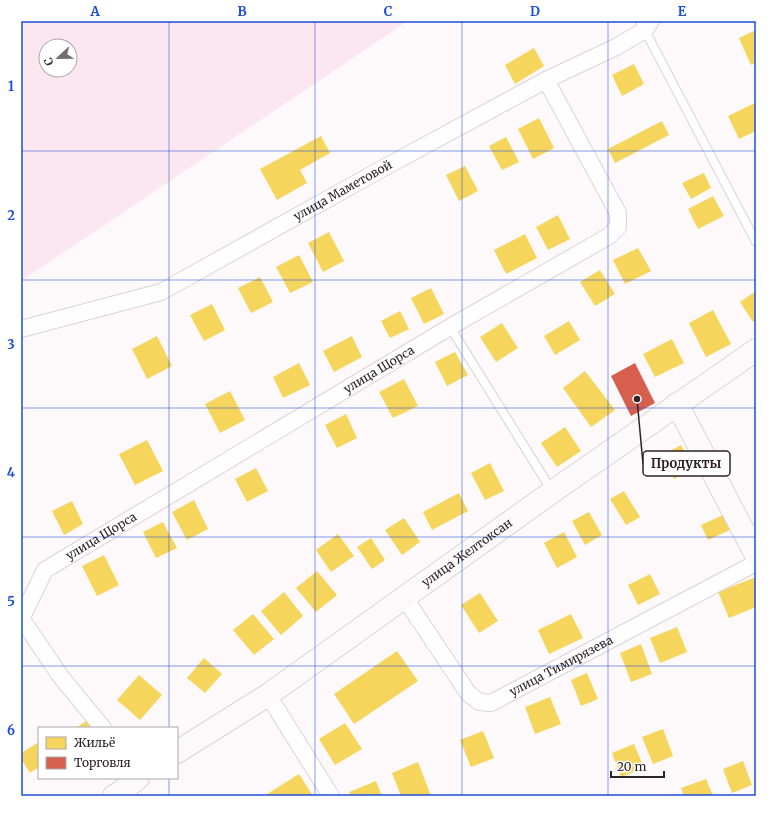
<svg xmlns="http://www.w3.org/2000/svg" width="777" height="817" viewBox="0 0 777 817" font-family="Merriweather,serif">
  <rect width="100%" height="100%" fill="#fdf9fb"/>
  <!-- green -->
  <path fill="#fce7f1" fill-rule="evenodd" d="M21 21H408L21 281ZM46 46H70V70H46Z"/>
  <!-- homes -->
  <path fill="#f6d55c" d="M756 30V63L751 65 739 38Z
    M534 48 544 66 515 84 505 65Z
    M634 64 644 84 622 96 612 75Z
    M755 103 756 131 739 139 728 116Z
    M539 118 554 148 533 159 518 129Z
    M662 121 669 135 615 163 608 149Z
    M321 136 330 153 300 170 307 183 277 200 260 169Z
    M506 137 519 162 502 170 489 146Z
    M465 166 478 191 459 201 446 175Z
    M704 173 711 188 691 199 682 183Z
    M713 196 724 216 698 229 688 209Z
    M558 215 570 239 548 250 536 227Z
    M329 232 344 261 323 272 308 243Z
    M525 234 537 258 506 274 494 250Z
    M638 248 651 271 625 284 613 260Z
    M299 255 313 282 290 293 276 267Z
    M600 270 615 294 595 306 580 282Z
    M260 277 273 302 251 313 238 288Z
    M431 288 444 314 424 324 411 298Z
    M756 291V319L753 322 740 302Z
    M212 304 225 330 204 341 190 315Z
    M713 310 731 344 706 357 689 323Z
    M400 311 409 329 390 338 381 321Z
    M569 321 580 340 555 355 544 336Z
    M502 323 518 348 496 362 480 337Z
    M157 336 172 366 147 379 132 349Z
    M352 336 362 357 334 372 323 351Z
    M672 339 684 363 655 377 643 354Z
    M455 352 468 375 447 386 435 362Z
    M299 363 310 385 283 398 273 377Z
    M585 371 615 410 591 427 563 388Z
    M404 379 418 406 393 418 379 392Z
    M230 391 245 420 220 433 205 404Z
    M346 414 357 438 337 448 325 425Z
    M565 427 581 451 557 467 541 443Z
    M147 440 163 471 135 485 119 454Z
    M681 445 694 468 674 479 661 456Z
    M490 463 504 491 485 500 471 473Z
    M256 468 268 491 247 502 235 479Z
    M624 491 640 517 626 525 610 499Z
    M459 493 468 511 432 530 423 512Z
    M194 500 208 529 187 540 172 512Z
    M72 501 83 524 64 535 52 511Z
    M589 512 602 535 585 545 572 521Z
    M723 515 730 530 708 540 701 525Z
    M404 518 420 542 402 555 385 530Z
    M163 522 177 548 156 558 143 532Z
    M564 532 577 557 557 568 544 543Z
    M338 534 354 556 331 572 316 550Z
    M371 538 385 560 372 569 357 547Z
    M104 555 119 585 97 596 82 566Z
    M317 571 337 595 316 612 296 588Z
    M650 574 660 594 638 605 628 585Z
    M756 577V607L729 618 718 592Z
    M284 592 303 616 281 635 261 611Z
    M480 593 498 621 479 633 461 605Z
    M253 614 274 639 254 655 233 630Z
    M571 614 583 638 549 654 538 630Z
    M677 627 687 652 660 663 650 638Z
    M641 644 652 674 631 682 620 653Z
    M397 651 418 681 354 724 334 694Z
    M204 658 222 674 205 693 187 678Z
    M587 673 598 699 581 706 571 680Z
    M139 675 162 695 140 720 117 700Z
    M550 697 561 724 535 734 525 707Z
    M86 721 91 728H76Z
    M345 723 362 749 335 765 319 739Z
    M663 729 673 756 653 764 642 737Z
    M483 731 494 758 471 767 460 740Z
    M39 742V767L30 773 21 759V753Z
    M634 744 644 768 621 777 612 753Z
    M743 761 752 785 732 793 723 769Z
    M418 762 431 796H401L392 773Z
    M299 774 313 796H264Z
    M706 779 713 796H684L681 788Z
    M376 781 382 796H351L349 792Z"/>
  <!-- shops -->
  <path fill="#d6604d" d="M635 363 655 403 631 416 611 376Z"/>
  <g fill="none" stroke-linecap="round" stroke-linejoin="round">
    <!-- lane casing -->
    <g stroke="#dbd4d7" stroke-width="10">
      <path id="lane" d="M640 21 756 242
        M450 327 552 491"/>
    </g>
    <!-- street casing -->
    <g stroke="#dbd4d7" stroke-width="18">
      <g id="street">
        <path id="s1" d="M21 329 161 292 387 166 546 80 616 47 645 30 651 21"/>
        <path id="s2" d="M404 597 468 693 479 702 491 703 756 563"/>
        <path d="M21 618 61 677 103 728"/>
        <path id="s3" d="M21 619 45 570 450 327 609 236 618 227V213L546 80"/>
        <path d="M268 695 331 796"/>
      </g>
    </g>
    <!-- secondary casing -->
    <g stroke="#dbd4d7" stroke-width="24">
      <g id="secondary">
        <path d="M677 404 756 555"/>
        <path id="s4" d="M177 752 268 695 552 492 756 350"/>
        <path d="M114 796 121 792 138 778"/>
      </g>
    </g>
    <!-- lane -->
    <use href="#lane" stroke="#fffefe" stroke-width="8"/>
    <!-- street -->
    <use href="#street" stroke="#fffefe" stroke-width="16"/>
    <!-- secondary -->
    <use href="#secondary" stroke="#fcf9fa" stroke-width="22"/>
  </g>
  <!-- grid -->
  <path fill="none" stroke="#1d4ed8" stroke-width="1" stroke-opacity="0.55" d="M169 21V728M315 21V796M462 21V796M608 21V796M21 151H756M21 280H756M21 408H756M21 537H756M21 666H756M169 778V796"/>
  <g text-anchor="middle" stroke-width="4" stroke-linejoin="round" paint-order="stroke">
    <!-- street labels -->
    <g font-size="12" fill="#2d2327" stroke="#fff">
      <text dy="4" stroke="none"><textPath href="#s1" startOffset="353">улица Маметовой</textPath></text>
      <text dy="4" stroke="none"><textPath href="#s3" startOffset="444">улица Щорса</textPath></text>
      <text dy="4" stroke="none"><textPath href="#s3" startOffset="120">улица Щорса</textPath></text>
      <text dy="4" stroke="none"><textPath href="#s4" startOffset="352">улица Желтоксан</textPath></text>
      <text dy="4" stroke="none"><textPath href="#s2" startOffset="221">улица Тимирязева</textPath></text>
    </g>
  </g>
  <!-- callouts -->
  <path fill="none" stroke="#2d2327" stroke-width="1.5" d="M637 399L643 464"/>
  <circle fill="#2d2327" stroke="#fff" stroke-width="1.5" cx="637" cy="399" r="4"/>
  <rect fill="#fff" stroke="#2d2327" stroke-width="1.5" x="643" y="451" width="87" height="25" rx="4"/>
  <g font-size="13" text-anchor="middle" font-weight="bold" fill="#2d2327">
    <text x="686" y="468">Продукты</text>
  </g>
  <!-- border -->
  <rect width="777" height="817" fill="none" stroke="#ffffff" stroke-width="44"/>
  <!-- legend -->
  <rect x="38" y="727" width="140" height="52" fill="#ffffff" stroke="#aba7a9"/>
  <rect x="46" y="737" width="20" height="12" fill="#f6d55c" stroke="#aba7a9"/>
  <text x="74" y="747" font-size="12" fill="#2d2327">Жильё</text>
  <rect x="46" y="757" width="20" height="12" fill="#d6604d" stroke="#aba7a9"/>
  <text x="74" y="767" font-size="12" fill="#2d2327">Торговля</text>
  <!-- north arrow -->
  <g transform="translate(58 58) rotate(248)"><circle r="19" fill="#ffffff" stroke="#aba7a9"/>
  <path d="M0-3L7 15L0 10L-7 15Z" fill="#766e71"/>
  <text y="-6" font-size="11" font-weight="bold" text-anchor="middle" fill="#2d2327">С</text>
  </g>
  <!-- scale -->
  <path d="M611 771v6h53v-6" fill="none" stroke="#2d2327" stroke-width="2"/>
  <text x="617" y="771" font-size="12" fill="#2d2327" stroke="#ffffff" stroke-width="3" paint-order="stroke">20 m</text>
  <rect x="22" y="22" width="733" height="773" fill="none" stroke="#1d4ed8" stroke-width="1.5"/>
  <g font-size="13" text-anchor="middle" font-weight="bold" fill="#1d4ed8">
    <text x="95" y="16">A</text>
    <text x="242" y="16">B</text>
    <text x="388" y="16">C</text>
    <text x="535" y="16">D</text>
    <text x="682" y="16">E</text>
    <text x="11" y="91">1</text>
    <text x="11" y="220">2</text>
    <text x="11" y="349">3</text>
    <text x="11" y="477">4</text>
    <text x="11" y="606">5</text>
    <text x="11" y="735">6</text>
  </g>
</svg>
